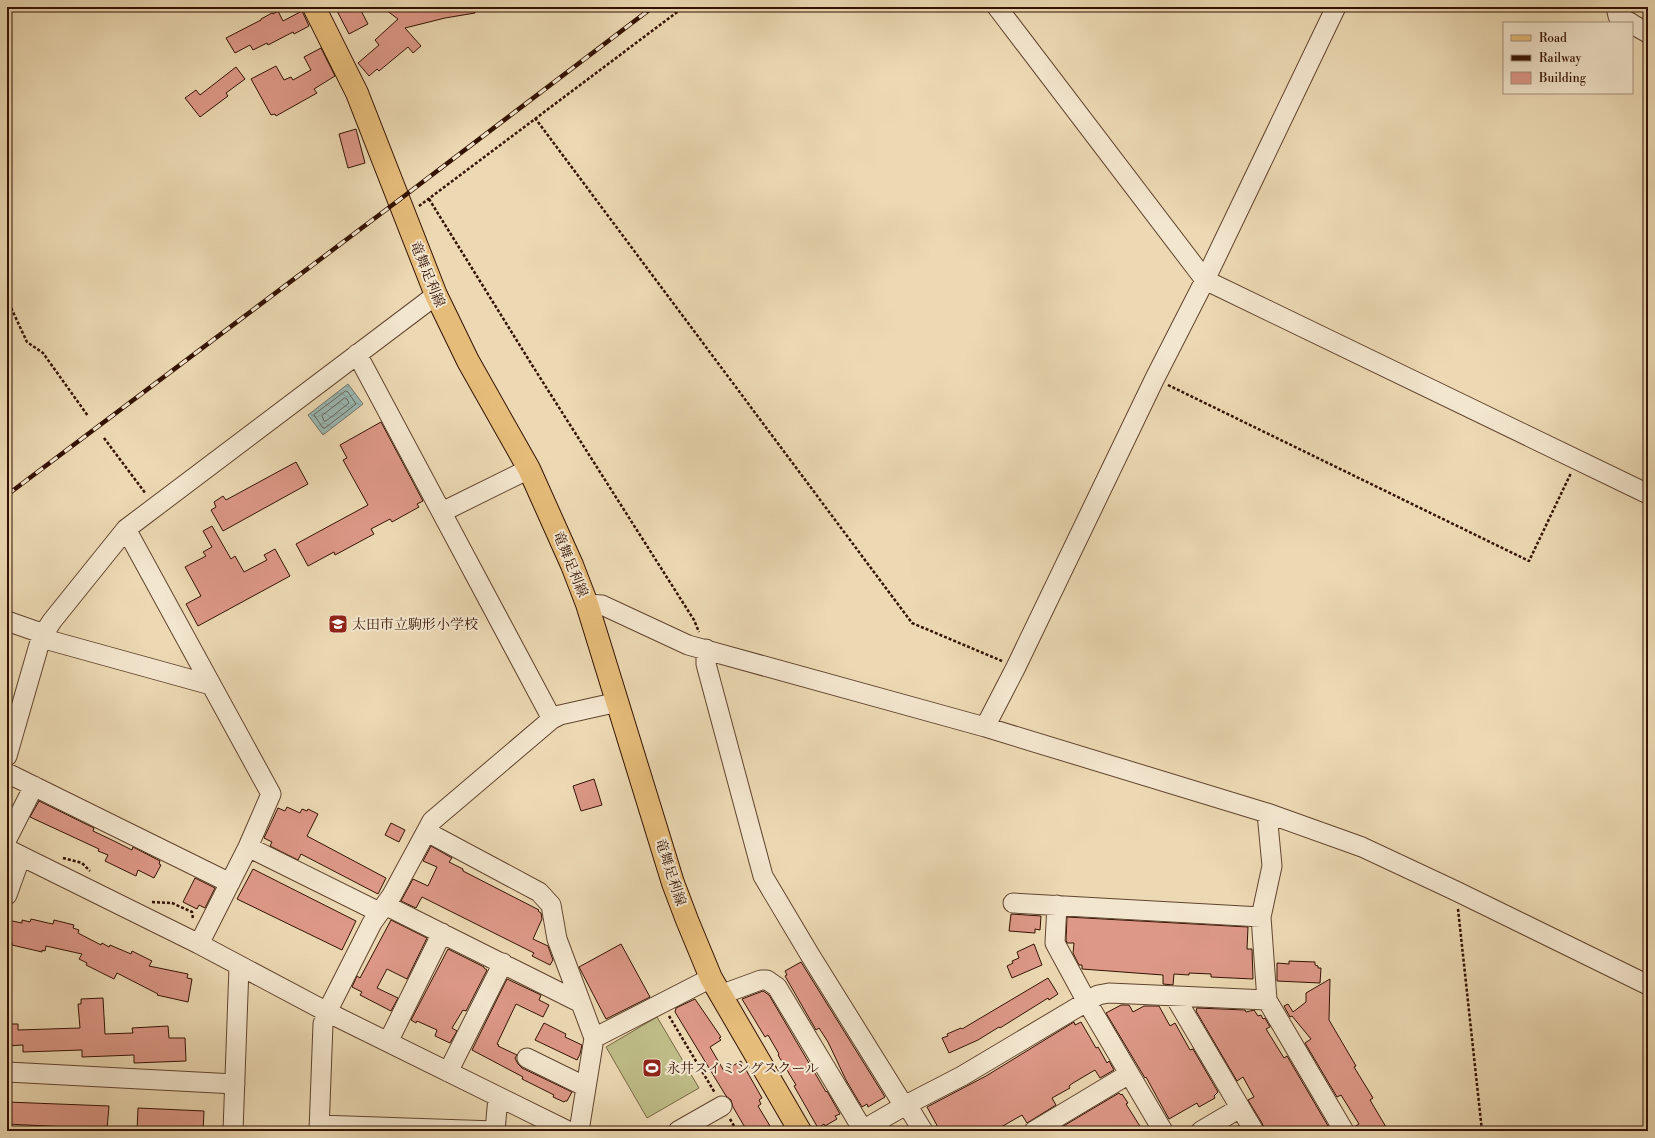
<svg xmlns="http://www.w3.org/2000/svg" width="1655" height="1138" viewBox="0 0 1655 1138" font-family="'Libre Bodoni','Noto Serif JP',serif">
  <defs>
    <pattern id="water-waves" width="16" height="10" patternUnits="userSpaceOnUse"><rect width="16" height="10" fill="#9ab9b4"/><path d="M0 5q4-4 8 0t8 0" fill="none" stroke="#859e99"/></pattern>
  </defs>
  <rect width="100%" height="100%" fill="#ecd9b3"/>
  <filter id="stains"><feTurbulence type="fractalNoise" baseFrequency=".005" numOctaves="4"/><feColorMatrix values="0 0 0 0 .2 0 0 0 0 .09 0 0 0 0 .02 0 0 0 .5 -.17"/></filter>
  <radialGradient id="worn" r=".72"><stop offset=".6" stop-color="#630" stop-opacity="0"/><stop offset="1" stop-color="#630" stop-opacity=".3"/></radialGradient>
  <!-- pitch -->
  <path fill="#bfbd88" stroke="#796845" d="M657 1017 699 1088 647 1118 606 1047Z"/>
  <!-- water -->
  <path fill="url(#water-waves)" stroke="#71766d" d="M348 384 363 404 323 435 308 415Z"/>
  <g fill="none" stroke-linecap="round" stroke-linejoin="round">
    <!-- shore -->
    <path stroke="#66665b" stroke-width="1" d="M346 391 348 392 356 404 325 428H323L314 415Z
      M345 398 347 399 349 403 326 421H324L322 416Z"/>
  </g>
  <!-- building -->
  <path fill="#dd9887" stroke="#331202" d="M335 7H359L368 24 349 34Z
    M382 7H474L475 13 445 18 405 28 421 46 413 53 408 47 379 71 377 69 369 76 358 63 379 45 375 40 398 19Z
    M278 11 283 21 302 11 309 26 294 34 293 32 268 45 267 43 253 50 250 45 235 53 226 38 261 20V19L272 13 273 14Z
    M321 48 335 76 314 89 317 93 276 116 275 114 271 115 251 79 276 66 284 80 291 77 293 80 311 70 304 57Z
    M236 67 245 79 226 93 228 96 200 117 185 98 196 90 200 95Z
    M356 129 365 163 348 168 339 134Z
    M381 422 423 501 417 504 419 507 392 522 390 519 371 529 374 534 335 555 334 552 308 566 296 544 368 505 343 460 347 458 340 445Z
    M296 462 308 484 223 531 211 510 216 507 214 502 223 496 226 500Z
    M212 526 231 559 235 556 244 572 267 560 264 555 275 549 290 576 198 626 186 604 201 596 185 567 206 556 203 552 212 547 203 531Z
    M594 779 602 805 581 811 573 786Z
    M39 801 94 828 93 831 112 840 132 850 133 847 160 861 159 864 161 865 154 878 138 870 136 876 105 861 108 855 98 851 99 849 30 817Z
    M287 807 300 813 302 809 307 811 308 809 318 814 307 836 386 878 378 894 301 854 298 860 270 846 272 842 264 838 278 808 285 811Z
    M391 823 405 830 399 842 385 835Z
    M431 846 452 858 449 862 463 869V871L539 910 538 911 541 913 542 919 533 939 548 946 553 960 550 965 532 956 534 953 422 897 416 908 401 901 413 879 428 886 437 867 423 861Z
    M253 869 356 921 342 950 237 899Z
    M195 878 215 888 205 908 199 905 197 909 183 902Z
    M1011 914 1041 916 1040 930 1035 929V933L1009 931Z
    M1067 917 1248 927 1247 949H1252L1253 979 1211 977V974L1189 973V975L1174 974 1173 985 1163 984V975L1082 969V965H1079L1073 953 1074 943H1067L1066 940Z
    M31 919 48 923 53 924 54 920 74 925 73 928 79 930 78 933 101 945 102 943 109 947 110 945 131 954 132 951 152 961 149 966 188 974 187 978 192 979 188 1002 157 995 158 994 117 973 114 979 86 965 87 963 79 959 82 954 46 946 45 951 42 950V952L12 945V943L7 942V920L22 923V920L30 922Z
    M391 920 427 938 407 979 387 969 377 988 398 998 391 1011 360 995 362 992 352 987 357 976 360 978Z
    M621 944 650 997 606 1019 579 967Z
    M1034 944 1042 965 1012 978 1007 966 1013 963 1012 961 1019 958 1017 952Z
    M448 949 484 967V968L487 970 466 1011 463 1010 452 1028 457 1031 450 1043 435 1036 437 1030 417 1021 416 1023 411 1020Z
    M1289 961 1315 962V965L1318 966V968H1321L1320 983 1277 981V963L1289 964Z
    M801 962 885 1097 868 1107 867 1104 862 1107 846 1080 828 1042 819 1028 816 1030 785 976 787 975 785 971Z
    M1048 978 1058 994 1049 1000 1048 998 1000 1028 999 1027 978 1040 949 1053 942 1038 948 1036 947 1034 961 1028 962 1029Z
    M507 979 541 995 539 1000 549 1005 543 1017 516 1004 497 1044 499 1045 498 1046 517 1055 515 1058 518 1064 522 1068 572 1092 567 1101H565L564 1102 553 1097 554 1095 522 1079 523 1077 472 1050Z
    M1330 979 1329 1020 1356 1066 1354 1067 1373 1098 1370 1100 1386 1127 1379 1131H1355L1354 1127 1359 1124 1341 1095 1337 1097 1305 1043 1311 1039 1292 1016 1290 1017 1284 1006 1288 1004 1293 1012 1306 1002V993Z
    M763 991 769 995 826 1092 827 1091 840 1114 835 1116 837 1119 825 1126 824 1124 818 1128 794 1086 796 1085 778 1055 779 1054 768 1035 765 1037 742 999Z
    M103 998 105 1034 133 1033 132 1028 168 1026 169 1038H185L186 1061 134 1063V1055L82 1057V1050L23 1052V1045L7 1046V1024H18V1030L80 1028 78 1004H81V999Z
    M695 999 721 1037 719 1038 721 1040 710 1047 724 1071 741 1061 762 1098 759 1100 761 1104 758 1106 773 1131H747L733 1107 731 1100 726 1096 675 1012 676 1008Z
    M1121 1005H1129L1133 1012 1144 1006H1159L1170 1026 1175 1023 1190 1050 1193 1049 1218 1092 1214 1096 1215 1098 1199 1107 1197 1103 1169 1119 1146 1077 1145 1078 1106 1013Z
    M1197 1008 1245 1010 1246 1012 1254 1010 1258 1016 1261 1015 1263 1019 1265 1018 1270 1027 1266 1029 1284 1058 1287 1056 1331 1131H1265L1262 1123 1248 1100 1254 1097 1243 1077 1237 1081 1196 1011Z
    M1074 1022 1075 1025 1081 1022 1096 1048 1098 1047 1107 1063 1109 1061 1114 1070 1100 1078 1095 1070 1073 1083 1069 1086 1070 1088 1052 1098 1056 1105 1027 1123 1022 1115 994 1131H940L927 1107 986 1076Z
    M544 1023 566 1034 565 1037 582 1045 580 1054 577 1060 535 1040Z
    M1119 1093 1121 1095 1122 1094 1128 1103 1126 1104 1143 1131H1055Z
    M7 1102 109 1106 107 1129 7 1124Z
    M138 1108 204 1111 203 1131H137Z"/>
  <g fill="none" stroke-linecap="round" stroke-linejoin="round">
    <!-- minor casing -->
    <g stroke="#61442e" stroke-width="21">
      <path id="minor" d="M997 7 1205 280 1648 494
        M1616 7 1618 16 1631 23
        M1632 24 1648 33
        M357 354 552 719
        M442 512 529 469
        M126 529 271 794 248 847 199 944
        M587 604 602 605 688 645 985 727 1267 813 1362 847 1456 891 1648 985
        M7 621 44 634
        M41 638 211 685
        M706 649V664L763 876 810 955 904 1106
        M985 727 1016 667 1155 378 1205 280 1336 7
        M7 756 41 638 52 621 126 529 436 295
        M7 773 230 883
        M1267 813 1272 866 1261 917 1267 1000 1344 1131
        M427 832 539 892 551 905 557 939 594 1038 579 1131
        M7 839 34 786
        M248 847 379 912
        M7 849 199 944 327 1012 568 1131
        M7 895 21 856
        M1013 903 1261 917
        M385 905 581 1003
        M1057 905 1055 943 1087 1002 1163 1131
        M720 995 761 980H767L777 987 863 1130
        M1175 997 1254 1131
        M594 1038 711 978
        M388 1042 442 933
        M527 1058 586 1087
        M7 1072 235 1084
        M448 1072 503 963
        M907 1105 923 1131
        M319 1125 495 1131
        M233 1131 239 967
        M319 1131 323 1024 327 1012 372 923 392 895 432 821 552 719 560 715 618 702
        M495 1131 498 1097
        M678 1131 722 1106
        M861 1131 904 1106 962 1076 1098 995 1109 993 1267 1000
        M1034 1131 1129 1074
        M1201 1131 1240 1108"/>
    </g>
    <!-- major casing -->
    <g stroke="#331202" stroke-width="24">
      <path id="major" d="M314 7 357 93 436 295 468 361 529 469 572 565 587 604 673 883 687 920 711 978 800 1131"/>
    </g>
    <!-- path -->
    <path stroke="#331202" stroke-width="2.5" stroke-dasharray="3 2" stroke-linecap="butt" d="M535 118 912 623 1002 661
      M429 199 532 365 694 620 699 632
      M419 206 684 7
      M7 299 27 342 43 353 88 416
      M1168 385 1529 561 1571 473
      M104 438 146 494
      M63 858 82 863 90 871
      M152 902 172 903 192 912 193 919
      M1458 909 1482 1131
      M669 1016 715 1093
      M730 1119 737 1131"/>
    <!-- minor -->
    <use href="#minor" stroke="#f3e6ce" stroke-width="19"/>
    <!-- major -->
    <use href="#major" stroke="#e6bc7a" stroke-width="22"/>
    <!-- rail casing -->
    <g stroke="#331202" stroke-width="4.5">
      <path id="rail" d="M7 495 399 200 653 7"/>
    </g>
    <!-- rail -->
    <use href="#rail" stroke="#f3e6ce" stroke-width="3" stroke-dasharray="9" stroke-linecap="butt"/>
  </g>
  <!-- icons -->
  <defs>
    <g id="school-square" transform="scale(1)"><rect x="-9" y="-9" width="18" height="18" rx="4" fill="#8f2418" stroke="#f3e6ce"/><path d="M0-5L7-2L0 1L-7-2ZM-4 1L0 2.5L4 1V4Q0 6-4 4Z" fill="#fff"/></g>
    <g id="stadium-square" transform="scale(1)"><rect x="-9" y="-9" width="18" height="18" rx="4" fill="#8f2418" stroke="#f3e6ce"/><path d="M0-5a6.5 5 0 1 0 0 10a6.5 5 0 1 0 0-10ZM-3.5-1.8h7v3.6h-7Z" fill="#fff"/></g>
  </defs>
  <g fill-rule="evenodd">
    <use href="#school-square" x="338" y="624"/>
    <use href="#stadium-square" x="652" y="1068"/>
  </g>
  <g text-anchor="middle" stroke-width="4" stroke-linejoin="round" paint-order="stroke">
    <!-- street labels -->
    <g font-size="14" fill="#331202" stroke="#f3e6ce">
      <text transform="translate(428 274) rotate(68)" y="5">竜舞足利線</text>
      <text transform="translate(571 564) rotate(68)" y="5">竜舞足利線</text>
      <text transform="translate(671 872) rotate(72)" y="5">竜舞足利線</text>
    </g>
    <!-- poi labels -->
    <g font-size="14" fill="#331202" stroke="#f3e6ce" text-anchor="start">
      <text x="352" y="629">太田市立駒形小学校</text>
      <text x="666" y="1073">永井スイミングスクール</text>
    </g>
  </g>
  <!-- margin -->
  <rect width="1655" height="1138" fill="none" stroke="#ecd9b3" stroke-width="24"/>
  <rect x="8" y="8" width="1639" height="1122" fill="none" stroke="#331202" stroke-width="2"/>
  <rect x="12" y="12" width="1631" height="1114" fill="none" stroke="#331202"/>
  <!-- legend -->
  <rect x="1503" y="22" width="130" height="72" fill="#f3e6ce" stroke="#a6917c"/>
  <rect x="1511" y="35" width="20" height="6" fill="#e6bc7a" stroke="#a6917c"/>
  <text x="1539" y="42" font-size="12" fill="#331202">Road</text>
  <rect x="1511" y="55" width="20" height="6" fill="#331202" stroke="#a6917c"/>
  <text x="1539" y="62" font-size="12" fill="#331202">Railway</text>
  <rect x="1511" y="72" width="20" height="12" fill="#dd9887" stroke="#a6917c"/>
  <text x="1539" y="82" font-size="12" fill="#331202">Building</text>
  <rect width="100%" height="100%" filter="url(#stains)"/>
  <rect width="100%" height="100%" fill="url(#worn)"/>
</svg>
